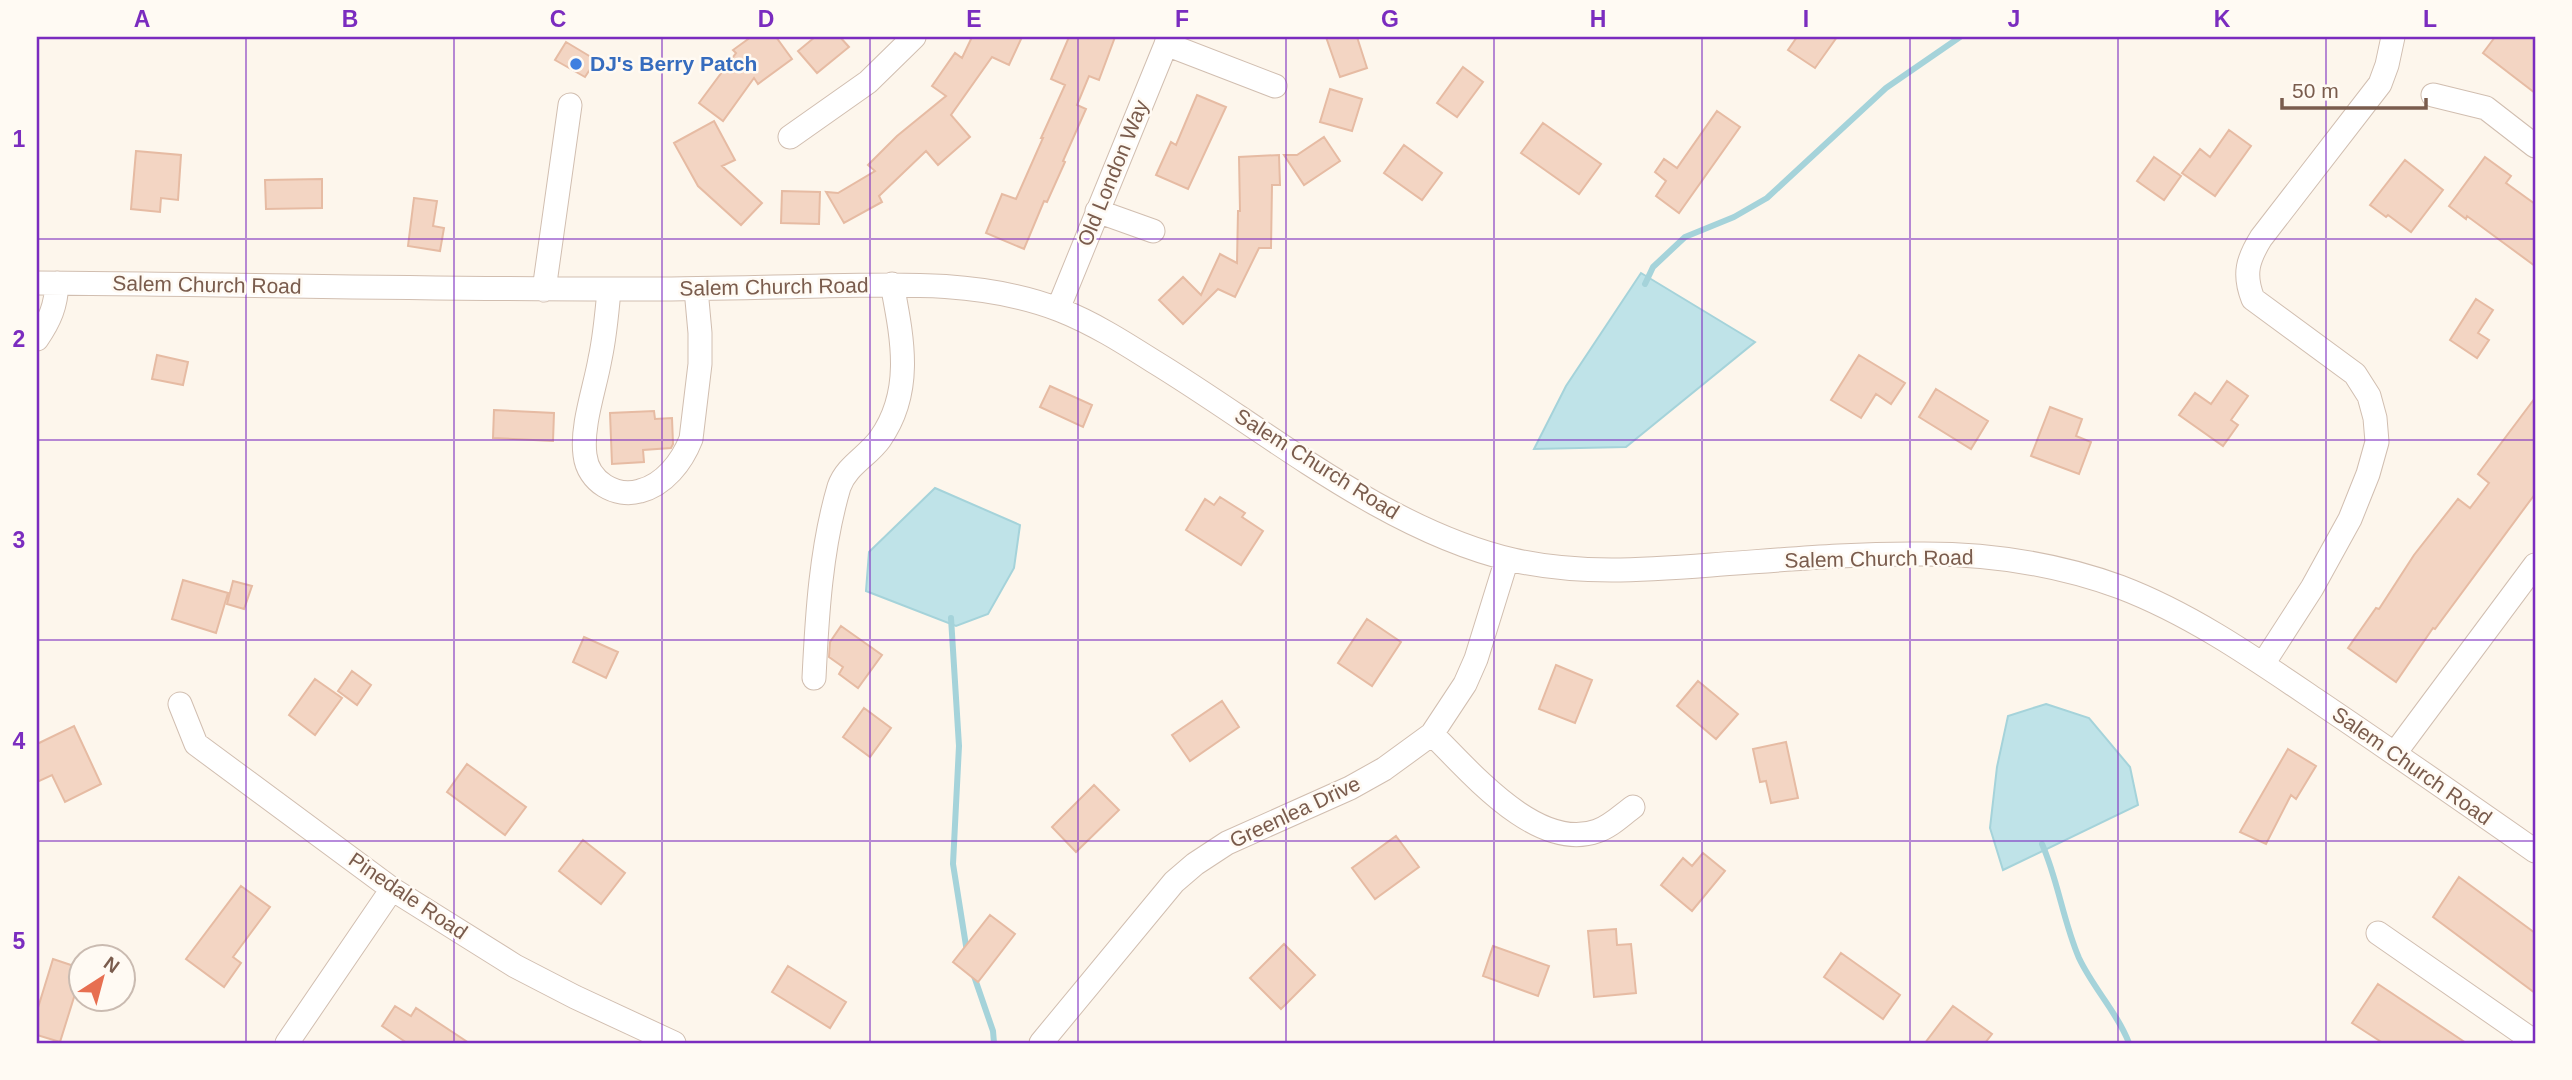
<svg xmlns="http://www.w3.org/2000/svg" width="2572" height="1080" viewBox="0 0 2572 1080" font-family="Helvetica,sans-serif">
  <rect width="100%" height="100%" fill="#fdf6ec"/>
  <!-- water -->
  <path fill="#bfe3e8" stroke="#a5d3da" stroke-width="2" d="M1641 273 1755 342 1626 447 1534 449 1566 386Z
    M935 488 1020 525 1014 568 988 614 956 626 866 591 869 552Z
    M2046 704 2089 718 2130 767 2138 805 2003 870 1990 828 1997 767 2008 716Z"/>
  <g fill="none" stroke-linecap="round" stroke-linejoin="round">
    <!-- stream -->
    <path stroke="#a5d3da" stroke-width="6" d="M1645 284 1653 267 1685 237 1734 217 1767 198 1886 88 1960 37
      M951 618 959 746 953 864 967 952
      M2042 844C2058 880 2063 921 2079 958 2093 988 2117 1012 2129 1043
      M974 976 993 1031 994 1043"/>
  </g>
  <!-- building -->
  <path fill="#f3d5c3" stroke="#e6bba3" stroke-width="2" d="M751 37H776L792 59 758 84 754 78 723 121 699 103 736 53 733 50Z
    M815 37H840L849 47 817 73 798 51Z
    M972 37H1022L1009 65 992 57 951 115 970 137 938 165 926 151 879 196 882 202 844 223 826 192 838 193 875 171 868 165 897 136 946 96 932 86 955 53 962 58Z
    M1069 37H1115L1099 80 1089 76 1077 105 1086 109 1063 161 1065 162 1047 202 1044 201 1024 249 986 233 1002 194 1016 199 1043 138H1041L1065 85 1051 79Z
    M1326 37H1357L1367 68 1340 77Z
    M1797 37H1837L1815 68 1788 50Z
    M2495 37H2535V93L2483 53Z
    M566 42 596 60 585 77 555 60Z
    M1463 67 1483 82 1457 117 1437 103Z
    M1330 89 1362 99 1352 131 1320 122Z
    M1197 95 1226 107 1188 189 1156 175 1171 142 1176 145Z
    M1717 111 1740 127 1679 213 1656 196 1666 181 1655 172 1664 159 1677 168Z
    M714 121 735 160 722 166 762 203 741 225 698 186 674 143Z
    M1543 123 1601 164 1579 194 1521 153Z
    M2229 130 2251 146 2215 196 2182 173 2200 149 2210 157Z
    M1324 137 1340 161 1304 185 1284 155H1297Z
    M1404 145 1442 173 1422 200 1384 173Z
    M136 151 181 155 178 200 161 198 160 212 131 209Z
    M1279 155 1280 185H1272L1271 248H1259L1235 297 1218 289 1183 324 1159 300 1183 277 1201 295 1220 254 1237 263 1238 211H1240L1239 157Z
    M2154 157 2181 176 2164 200 2137 181Z
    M2485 157 2511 176 2506 183 2535 204V266L2467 216 2466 219 2449 206Z
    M2405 160 2443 190 2411 232 2388 215 2386 217 2370 205Z
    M322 179V208L266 209 265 180Z
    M782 191 820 192 819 224 781 223Z
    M414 198 437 201 433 226 444 228 440 251 408 246Z
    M2476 299 2493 310 2478 333 2489 340 2477 358 2450 340Z
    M157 355 188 362 183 385 152 379Z
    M1859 355 1905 383 1891 404 1876 394 1861 418 1831 400Z
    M2227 381 2248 396 2231 420 2238 425 2223 446 2179 415 2195 393 2211 404Z
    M1050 386 1092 405 1083 427 1040 407Z
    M1936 389 1988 421 1971 449 1919 417Z
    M2535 398V494L2435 629 2433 628 2396 682 2348 648 2376 608 2379 609 2414 555 2458 499 2470 508 2489 483 2478 474Z
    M2050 407 2082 419 2076 436 2091 442 2079 474 2031 456Z
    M494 410 554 413 553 441 493 438Z
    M654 411 655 419 672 418 673 444 671 448 643 450 644 462 612 464 610 413Z
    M1220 497 1245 513 1242 517 1263 531 1241 565 1186 530 1205 499 1214 505Z
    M183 580 228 593 216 633 172 619Z
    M233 581 252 586 244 609 227 604Z
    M1367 619 1401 642 1372 686 1338 663Z
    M841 626 882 655 858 688 839 674 843 667 829 657 830 642Z
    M584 637 618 652 606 678 573 662Z
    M1556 665 1592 680 1575 723 1539 709Z
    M352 671 371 685 357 705 338 691Z
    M315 679 342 698 315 735 289 715Z
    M1698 681 1738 714 1716 739 1677 706Z
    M1222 701 1239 727 1190 761 1172 735Z
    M864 708 891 728 870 757 843 737Z
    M74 726 101 784 65 802 52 775 37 782V744Z
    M1786 742 1798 798 1771 803 1766 781 1760 782 1753 749Z
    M2288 749 2316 766 2296 799 2291 795 2266 844 2240 832Z
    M467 764 526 807 505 835 447 792Z
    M1094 785 1119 810 1076 852 1052 827Z
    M1396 836 1419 867 1375 899 1352 868Z
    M583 840 625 873 601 904 559 871Z
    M1703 853 1725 871 1692 911 1661 885 1683 858 1692 866Z
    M2459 877 2535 933V993L2433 917Z
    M241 886 270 907 233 957 241 963 224 987 186 959Z
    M990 915 1015 934 978 982 953 962Z
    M1616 929 1617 945 1631 944 1636 993 1594 997 1588 931Z
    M1284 944 1315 975 1281 1009 1250 978Z
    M1493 946 1549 966 1538 996 1483 976Z
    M1841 953 1900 995 1883 1019 1824 977Z
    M53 959 80 968V978L60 1042 37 1035V1011Z
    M788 966 846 1002 830 1028 772 992Z
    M2378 984 2466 1043H2383L2352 1023Z
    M395 1006 411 1016 416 1008 469 1043H407L382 1026Z
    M1953 1006 1992 1034 1985 1043H1925Z"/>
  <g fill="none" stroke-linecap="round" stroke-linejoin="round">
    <!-- minor casing -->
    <g stroke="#d1beb0" stroke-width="25">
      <path id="minor" d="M1166 44 1275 86
        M2433 95 2486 108 2535 146
        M790 137 868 82 914 37
        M1097 211 1153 231
        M37 283C241 284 445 290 650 289 707 289 765 287 823 286 900 284 986 281 1060 310 1093 323 1123 342 1153 361 1265 429 1384 530 1513 560 1578 575 1645 570 1711 565 1782 560 1853 553 1924 554 1991 554 2057 564 2120 587 2191 614 2254 658 2316 700 2390 750 2462 800 2535 851
        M544 290 570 105
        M609 290C607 313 605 336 600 359 595 388 581 426 585 455 588 482 616 498 640 491 664 485 682 462 691 439L700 364V333L696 289
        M1058 309 1169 37
        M37 339C50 320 56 306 57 283
        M2263 664 2312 588 2350 519 2368 474 2377 442 2375 418 2369 396 2355 374 2253 299C2243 274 2248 259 2261 238L2380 84 2387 65 2393 37
        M814 678C817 615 821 548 839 487 846 466 868 456 880 439 914 391 902 337 892 284
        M180 704 196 744 392 889 515 966 575 997 674 1043
        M1432 734C1469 770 1537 853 1597 831 1610 827 1622 815 1633 807
        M2395 753 2535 565
        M2378 933 2535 1042
        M287 1043 392 889
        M1041 1043 1174 882 1195 864 1227 843 1350 788 1384 769 1432 734 1465 684 1476 659 1507 559"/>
    </g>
    <!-- minor -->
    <use href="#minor" stroke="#fff" stroke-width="23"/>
  </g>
  <!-- grid -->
  <path fill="none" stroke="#7b2cbf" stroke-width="2" stroke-opacity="0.55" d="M246 37V1043M454 37V1043M662 37V1043M870 37V1043M1078 37V1043M1286 37V1043M1494 37V1043M1702 37V1043M1910 37V1043M2118 37V1043M2326 37V1043M37 239H2535M37 440H2535M37 640H2535M37 841H2535"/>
  <!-- markers -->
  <circle fill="#3f7fe0" stroke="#fffaf3" stroke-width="2.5" cx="576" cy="64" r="7"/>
  <g text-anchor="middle" stroke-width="5" stroke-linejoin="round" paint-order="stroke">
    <!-- shop labels -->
    <g font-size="21" font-weight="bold" fill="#366cbe" stroke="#fffaf3" text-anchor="start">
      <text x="590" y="71">DJ's Berry Patch</text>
    </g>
    <!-- street labels -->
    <g font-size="21" fill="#7a5c4d" stroke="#fffaf3">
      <text transform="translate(1113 173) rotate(-68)" y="7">Old London Way</text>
      <text transform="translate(207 285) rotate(1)" y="7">Salem Church Road</text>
      <text transform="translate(774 287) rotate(-1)" y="7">Salem Church Road</text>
      <text transform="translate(1317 464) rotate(32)" y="7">Salem Church Road</text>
      <text transform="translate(1879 559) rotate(-1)" y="7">Salem Church Road</text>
      <text transform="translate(2412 766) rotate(35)" y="7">Salem Church Road</text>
      <text transform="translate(1295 812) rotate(-25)" y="7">Greenlea Drive</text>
      <text transform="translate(408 896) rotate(34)" y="7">Pinedale Road</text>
    </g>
  </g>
  <!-- border -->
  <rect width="2572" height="1080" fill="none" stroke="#fffaf3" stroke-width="77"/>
  <!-- north arrow -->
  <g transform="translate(102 978) rotate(36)"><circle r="33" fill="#fffaf3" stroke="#cabbb1" stroke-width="2"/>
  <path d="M0-5L12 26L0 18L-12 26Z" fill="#e76f51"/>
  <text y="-10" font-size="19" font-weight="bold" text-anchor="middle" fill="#7a5c4d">N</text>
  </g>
  <!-- scale -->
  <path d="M2282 98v10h144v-10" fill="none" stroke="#7a5c4d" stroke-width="3.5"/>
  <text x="2292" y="98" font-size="21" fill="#7a5c4d" stroke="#fffaf3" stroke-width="5" paint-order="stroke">50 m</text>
  <rect x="38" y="38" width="2496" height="1004" fill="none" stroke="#7b2cbf" stroke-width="2.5"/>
  <g font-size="23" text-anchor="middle" font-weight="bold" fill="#7b2cbf">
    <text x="142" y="27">A</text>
    <text x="350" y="27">B</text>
    <text x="558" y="27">C</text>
    <text x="766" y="27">D</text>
    <text x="974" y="27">E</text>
    <text x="1182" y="27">F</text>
    <text x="1390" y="27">G</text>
    <text x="1598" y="27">H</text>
    <text x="1806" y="27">I</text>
    <text x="2014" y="27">J</text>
    <text x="2222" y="27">K</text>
    <text x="2430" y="27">L</text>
    <text x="19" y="147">1</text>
    <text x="19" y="347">2</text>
    <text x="19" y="548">3</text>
    <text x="19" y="749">4</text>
    <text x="19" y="949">5</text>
  </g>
</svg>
